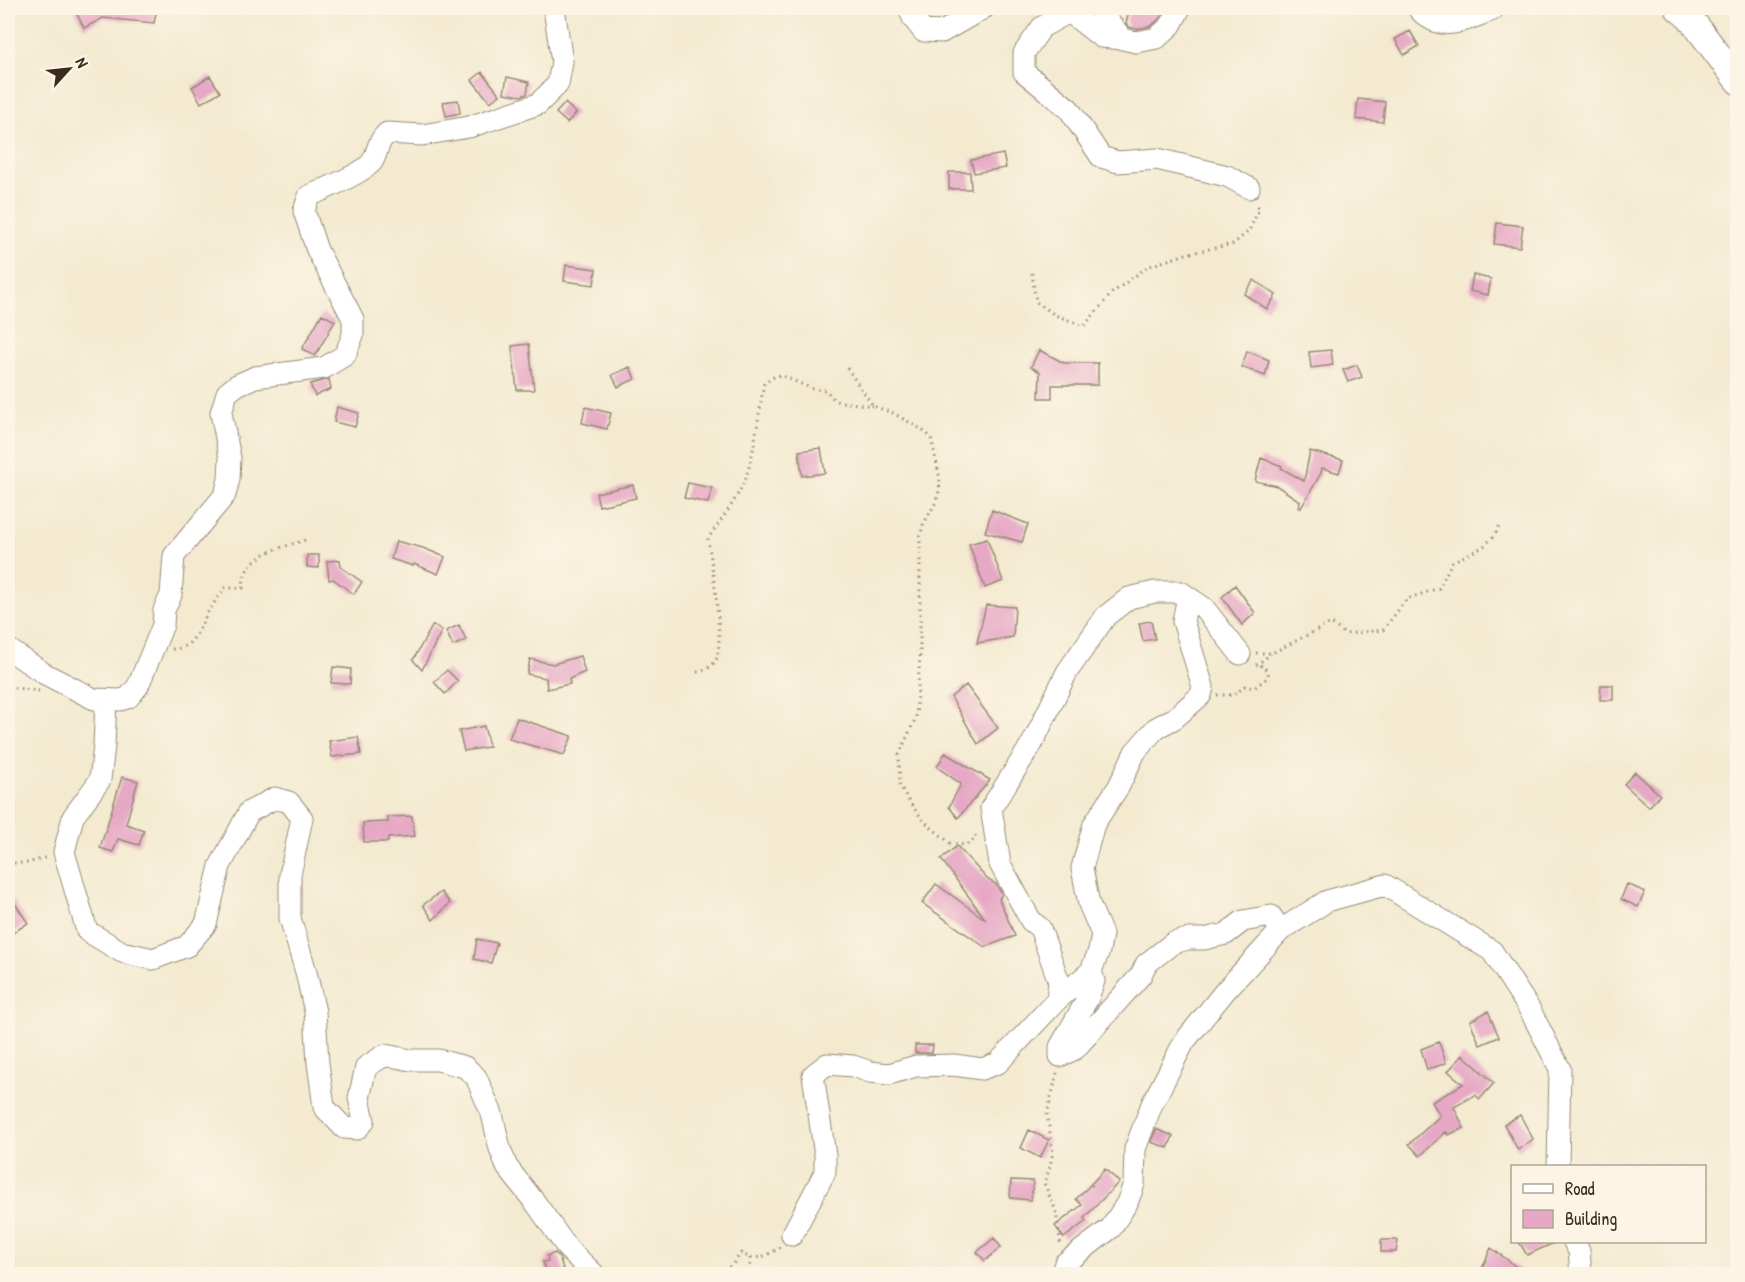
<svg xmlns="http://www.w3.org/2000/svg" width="1745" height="1282" viewBox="0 0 1745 1282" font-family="'Patrick Hand',sans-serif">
  <rect width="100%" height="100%" fill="#fcf5e5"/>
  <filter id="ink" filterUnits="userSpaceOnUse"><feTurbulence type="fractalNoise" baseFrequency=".0167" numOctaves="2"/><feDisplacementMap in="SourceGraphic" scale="12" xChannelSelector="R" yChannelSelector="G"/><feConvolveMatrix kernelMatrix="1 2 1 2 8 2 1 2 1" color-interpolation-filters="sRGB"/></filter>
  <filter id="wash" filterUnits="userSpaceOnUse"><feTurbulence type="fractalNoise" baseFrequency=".008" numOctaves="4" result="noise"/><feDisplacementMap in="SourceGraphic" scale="24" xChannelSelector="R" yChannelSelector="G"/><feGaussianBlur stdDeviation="1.35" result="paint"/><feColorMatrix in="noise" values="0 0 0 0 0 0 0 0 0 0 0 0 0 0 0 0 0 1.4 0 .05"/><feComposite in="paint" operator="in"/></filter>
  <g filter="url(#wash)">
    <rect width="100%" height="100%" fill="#f3ead0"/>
    <g id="blocks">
      <!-- building -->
      <path fill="#e6a8c5" d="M74 8H157L154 23 103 18 84 28Z
        M1130 8H1163L1160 18 1151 26 1137 29 1129 27 1126 23Z
        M1410 31 1419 46 1404 55 1395 39Z
        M482 72 500 95 490 102 472 80Z
        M210 76 220 92 201 103 192 87Z
        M507 77 529 82 527 94 521 96 504 93Z
        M1358 99 1385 102 1383 122 1356 119Z
        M458 100 460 113 446 116 443 102Z
        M565 103 576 113 567 123 556 113Z
        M1003 154 1006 168 974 173 971 160Z
        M949 172H970L971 189H949Z
        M1497 223 1523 226 1520 247 1494 244Z
        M566 265 596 269 594 285 564 281Z
        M1473 275 1491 279 1488 295 1470 291Z
        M1254 280 1276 295 1267 309 1244 294Z
        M322 314 335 321 315 356 302 349Z
        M529 344 534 390H517L512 346Z
        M1039 350 1064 363H1098V385H1052V398H1039L1040 372 1031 367Z
        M1331 350 1333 365 1311 368 1309 352Z
        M1247 351 1269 360 1265 376 1242 367Z
        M1357 365 1362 377 1348 382 1343 370Z
        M630 367 635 379 618 387 612 375Z
        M329 379 331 389 315 396 310 384Z
        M337 407 359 413 355 427 334 422Z
        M585 407 611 413 607 429 582 423Z
        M821 448 825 473 802 476 799 451Z
        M1310 451 1343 460 1339 473 1322 468 1321 473 1301 508H1299L1300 501 1277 486 1255 481 1261 458 1282 466 1281 468 1304 481Z
        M688 483 712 488 708 503 684 498Z
        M633 485 636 498 599 506 596 493Z
        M992 510 1028 524 1022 542 985 532Z
        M987 539 1003 581 985 588 969 544Z
        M396 541 423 548 445 557 438 574 414 564 413 566 391 559Z
        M307 555H319V568L307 567Z
        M340 560 341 567 362 582 354 594 333 579 329 580 327 561Z
        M1235 585 1255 613 1242 625 1222 597Z
        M986 605 1015 607 1013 637 977 643Z
        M1151 621 1155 639 1143 641 1139 623Z
        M433 625 442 630 422 670 413 660Z
        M459 625 466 640 453 646 446 631Z
        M580 656 585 672 569 679 570 684 547 689 546 678 527 674 530 659 553 664Z
        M333 667 351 669 350 684 331 683Z
        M447 670 458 681 445 694 434 682Z
        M966 685 998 728 978 744 951 697Z
        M1601 685H1613V700H1600Z
        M517 718 572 736 564 755 509 739Z
        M484 726 489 747 464 751 459 731Z
        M358 737 361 754 332 757 329 741Z
        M945 753 990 780 958 818 949 807 961 784 937 767Z
        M1635 772 1660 795 1649 807 1624 784Z
        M122 777 138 781 126 824 144 830 139 845 118 839 113 852 100 848Z
        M412 816 415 836 388 838V842H364L363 823 388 822V817Z
        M957 846 988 880 996 884 1002 894 999 899 1015 936 985 947 922 903 936 884 986 920 941 859Z
        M1627 884 1645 892 1638 907 1621 899Z
        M441 892 450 903 433 920 423 905Z
        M8 893 28 923 8 936Z
        M477 939 497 943 491 963 474 959Z
        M1488 1011 1499 1037 1480 1045 1470 1021Z
        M1439 1042 1446 1063 1427 1070 1421 1049Z
        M915 1045H933L932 1053H915Z
        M1463 1055 1494 1083 1480 1099 1475 1095 1454 1107 1464 1128 1448 1135 1446 1132 1420 1156 1409 1144 1440 1116 1432 1102 1463 1084 1448 1071Z
        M1520 1115 1533 1139 1518 1150 1504 1124Z
        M1156 1129 1173 1136 1168 1148 1151 1142Z
        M1029 1130 1049 1140 1040 1158 1021 1148Z
        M1105 1169 1119 1182 1084 1218 1086 1221 1064 1238 1055 1226 1082 1205 1076 1199 1090 1185 1093 1186 1090 1185Z
        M1011 1180 1033 1181 1031 1200 1010 1198Z
        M994 1238 1001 1247 985 1261 977 1252Z
        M1381 1240H1398L1396 1252H1381Z
        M1519 1242H1556L1527 1255Z
        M1491 1248 1509 1261 1526 1275H1479Z
        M555 1253 560 1259 565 1275H547L543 1262 548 1261 547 1256Z"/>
    </g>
  </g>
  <g filter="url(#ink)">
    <use href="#blocks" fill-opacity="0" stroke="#978a77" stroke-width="1.5"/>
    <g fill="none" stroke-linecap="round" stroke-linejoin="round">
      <!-- minor casing -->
      <g stroke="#978a77" stroke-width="23">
        <path id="minor" d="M909 8 913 18 923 31 942 32 984 8
          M1059 8 1069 12 1101 37 1123 39
          M1102 8V14L1123 39 1136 42 1157 38 1171 25 1180 8
          M1069 12 1042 27 1024 53V72L1069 109 1101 157 1118 162 1157 159 1227 176 1249 188
          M8 649 45 674 94 699 121 700 129 697 138 686 163 625 164 610 171 595 174 556 225 495 229 479 230 458 221 413 227 393 237 385 255 377 324 368 345 355 353 335V319L317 250 304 211 309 196C323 190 365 172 372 162 379 151 376 143 387 133L422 135 469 127 538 104 558 84 562 62 554 8
          M1240 654 1204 608 1188 597 1183 621 1203 687 1201 695 1175 718 1156 728 1135 752 1119 786 1094 824 1082 868 1089 904 1102 934 1099 951 1091 971 1094 981 1088 998 1060 1047V1056L1075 1049 1141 975 1146 964 1173 943 1188 939H1204L1226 934 1243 921 1271 916 1281 930
          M106 701 104 746 100 780 73 817 64 852 87 931 122 952 153 959 187 946 206 924 220 866 249 812 275 798 289 802 302 818 290 875V918L306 972 315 1012 318 1063 324 1107 344 1128 357 1129 364 1121 359 1098 366 1067 385 1055 411 1060H438L465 1067 476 1077 492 1114 500 1149 507 1167 537 1205 568 1249 594 1274
          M1057 1000 1059 982 1040 928 1031 921 1000 864 991 808 1033 742 1067 672 1106 616 1129 598 1155 592H1181L1188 597
          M792 1235 825 1172V1155L813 1075 827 1064 853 1066 870 1072 889 1074 916 1066 954 1065 982 1069 998 1063 1057 1000 1091 971
          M1574 1242 1579 1251 1581 1274
          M1062 1274 1065 1263 1111 1228 1127 1203 1134 1184 1135 1149 1152 1104 1184 1042 1225 991 1281 930 1327 901 1385 885 1492 951 1530 1010 1560 1069 1558 1166"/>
      </g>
      <!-- major casing -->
      <g stroke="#978a77" stroke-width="28">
        <path id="major" d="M1421 8C1443 32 1465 17 1491 8
          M1678 8 1691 19 1738 81"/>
      </g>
      <!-- path -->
      <path stroke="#978a77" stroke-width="3" stroke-dasharray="1.5 4.5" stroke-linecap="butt" d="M1032 273 1036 302 1055 315 1084 326 1112 293 1147 267 1186 254 1233 244 1249 231 1259 209 1256 203
        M847 368 873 406 893 413 921 429 931 437 940 479 939 491 936 502 923 525 920 537V656L916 717 899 755 900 785 909 802 925 822 950 843 966 845 974 840 977 833
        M172 649C194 649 199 628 208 612 213 604 219 596 225 588H243C243 554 278 549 305 540
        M1256 653H1272L1331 623 1345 634 1383 630 1407 599 1439 588 1452 562 1483 547 1494 536 1501 523
        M697 672C704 671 712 667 716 660 725 642 711 563 708 538 721 521 734 503 743 484 755 457 758 414 764 384L771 378 780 375 813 389 826 390 835 401 873 406
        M8 687 39 691
        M1217 695H1234L1245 686 1254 688 1267 678 1268 674 1264 666 1256 665 1271 654
        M8 863H28L47 857
        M1057 1073 1047 1114 1053 1152 1049 1170 1044 1183 1056 1211 1061 1246
        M750 1258V1274
        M719 1274 733 1264 741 1253C756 1263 767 1255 781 1247"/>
      <!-- minor -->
      <use href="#minor" stroke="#fff" stroke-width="21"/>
      <!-- major -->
      <use href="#major" stroke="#fff" stroke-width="26"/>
    </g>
  </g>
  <!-- margin -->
  <rect width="1745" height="1282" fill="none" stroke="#fcf5e5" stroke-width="30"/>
  <!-- legend -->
  <rect x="1511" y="1165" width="195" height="78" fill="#fcf5e5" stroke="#afa495" stroke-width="1.5"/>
  <rect x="1523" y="1184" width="30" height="9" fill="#ffffff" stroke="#afa495" stroke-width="1.5"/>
  <text x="1565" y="1195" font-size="18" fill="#3b2a1e">Road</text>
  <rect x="1523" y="1210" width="30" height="18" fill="#e6a8c5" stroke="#afa495" stroke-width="1.5"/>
  <text x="1565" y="1225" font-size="18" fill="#3b2a1e">Building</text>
  <!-- north arrow -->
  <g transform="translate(69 69) rotate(63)" stroke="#fcf5e5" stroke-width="4.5" paint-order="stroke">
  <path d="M0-4.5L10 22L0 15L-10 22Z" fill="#3b2a1e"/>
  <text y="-9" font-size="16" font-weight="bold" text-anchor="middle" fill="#3b2a1e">N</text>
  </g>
</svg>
